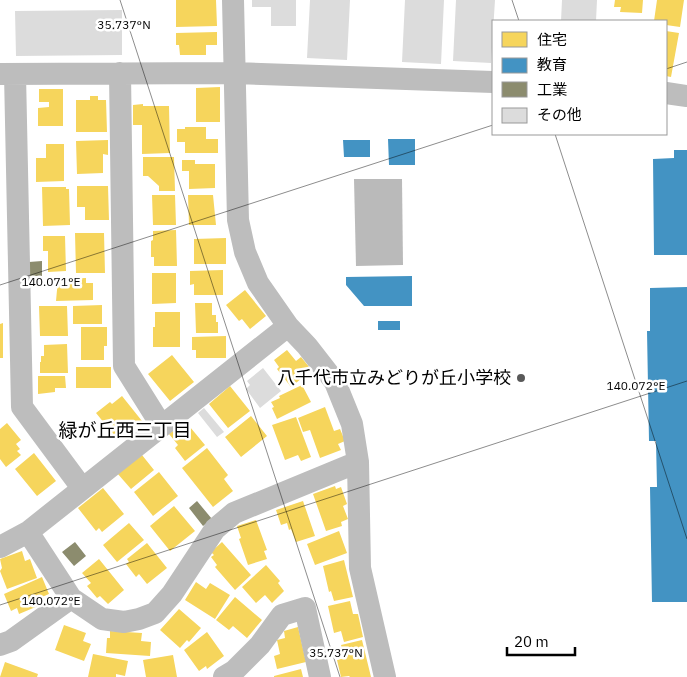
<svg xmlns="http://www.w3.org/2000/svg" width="687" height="677" viewBox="0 0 687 677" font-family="'IBM Plex Sans','Noto Sans JP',sans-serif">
  <rect width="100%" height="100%" fill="#fff"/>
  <!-- water -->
  <path fill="#bababa" d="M354 179H402L403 265 356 266Z"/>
  <!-- homes -->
  <path fill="#f6d55c" d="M176 0H216L217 26 176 27Z
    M615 0H643L642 13 620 12 621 7H614Z
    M657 0H684L680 27 666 25V21H654Z
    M666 31 679 33 671 77 666 76Z
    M217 32V45H206V55H180L179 45H176V33Z
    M220 87V122H196V88Z
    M39 89H63V126H38V108L49 107V102H39Z
    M90 96H98V100H106L107 132H76V100H90Z
    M143 104V106H169L170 153 142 154V125H133V105Z
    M185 127H206V139H218V153H185V142H177V129H185Z
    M108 140V155L103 154V173L77 174 76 141Z
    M46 144H64V181L36 182V158H46Z
    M143 157H174L175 191H159V186L148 176H143Z
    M182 160H195V164H215V188L189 189V171H182Z
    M77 186H108L109 220H85V207H77Z
    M42 187H66V189H69L70 225 43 226Z
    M152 195H175L176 225H153Z
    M188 195H213L216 225H189Z
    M176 230 177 266H154V257H151V241L153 240V231Z
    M75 233H104L105 273H76Z
    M43 236H65L66 271 48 272V251H43Z
    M226 238V264H194V239Z
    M223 270V295H194V284L190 285V271Z
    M152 273H176V303L152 304Z
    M86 278V283H93V300L56 301 58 279Z
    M245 290 266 316 250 329 242 319 239 321 226 305Z
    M195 303H212V315H216V322H218V333H196Z
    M102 305V324H73V306Z
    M39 306H67L68 336H40Z
    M155 312H180V347H153V327H155Z
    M3 323V358H0V324Z
    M81 327H107V346H104V360H81Z
    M226 336V358H196V350H192V337Z
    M67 344 68 373H40V362H41V356H44V345Z
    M287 350 296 361 301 357 310 368 305 372 307 374 291 387 277 369 279 367 274 360Z
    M172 355 194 382 170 401 148 374Z
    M76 367H111V388H76Z
    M38 376H65L66 388H55V392L38 394Z
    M302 385 311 402 277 419 272 408 274 407 271 402 280 398 279 396Z
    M230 386 250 411 228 428 209 404Z
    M122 396 142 421 118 440 96 413 110 402 112 404Z
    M325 407 334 431 340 429 345 441 338 444 341 450 320 458 310 430 303 432 298 418Z
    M251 416 267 436 241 457 225 437Z
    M296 417 311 457 301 461 298 455 285 460 272 425Z
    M7 423 21 440 16 444 20 449 17 451 21 455 6 467 0 459V429Z
    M181 425 186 430 190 427 205 445 185 461 175 448 178 445 169 434Z
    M207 448 228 475 224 479 233 491 213 507 182 468Z
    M34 453 56 481 37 496 15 469Z
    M142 455 154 470 131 489 117 473Z
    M159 472 178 496 153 516 134 492Z
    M335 486 336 489 341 487 347 504 343 506 348 519 341 522 342 526 326 531 313 494Z
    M103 488 124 514 102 532 99 528 96 531 78 508Z
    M303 501 315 536 296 542 291 529 289 530 287 523 281 525 276 510Z
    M174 506 195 531 170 551 150 526Z
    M256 520 267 550 264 551 267 559 248 565 239 539 241 538 237 526Z
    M129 523 144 540 117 562 103 545Z
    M339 531 347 553 315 565 307 544Z
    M222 542 251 575 235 590 215 567 217 565 211 557 214 555 211 552Z
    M147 543 167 568 147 584 139 574 136 577 126 564 129 562 127 559Z
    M22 551 25 561 30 559 37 578 7 589 0 571 2 568 0 559Z
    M99 559 124 590 108 604 100 596 97 598 87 586 91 583 82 573Z
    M344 560 353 597 334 601 331 591 329 592 323 566Z
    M266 565 280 581 278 583 284 591 272 603 265 595 256 603 242 587Z
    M42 577 49 594 35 600 38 606 19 614 17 608 11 611 4 594Z
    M196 582 206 589 210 583 230 595 215 619 185 600Z
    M235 597 262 620 247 638 233 626 229 630 216 620Z
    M350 601 353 614H358L363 637 344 642 341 631 334 633 328 606Z
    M179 609 201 628 189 642 187 640 180 648 160 630Z
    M64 625 86 633 83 641 91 644 84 661 55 650Z
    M298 627 306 662 277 669 274 656 280 654 277 640 285 638 284 631Z
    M110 631 142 633 141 641 151 642 150 656 106 653 107 638H110Z
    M207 632 224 656 207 669 206 666 199 671 184 650Z
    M362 640 371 677H350L349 676 341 677 337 660 345 658 341 645Z
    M93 654 128 661 125 676 116 674V677H88Z
    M173 655 177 677H146L143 660Z
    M5 662 38 674 37 677H0Z
    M301 669 303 677H274V676Z"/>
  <!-- schools -->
  <path fill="#4393c3" d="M388 139H415V165H389Z
    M343 140H370V157H344Z
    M674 150H687V255H654L653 159 674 158Z
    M412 276V306H364L346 285V277Z
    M687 287V602H652L650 487H657L656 441H649L647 331H650V288Z
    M378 321H400V330H378Z"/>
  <!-- industry -->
  <path fill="#8c8c6e" d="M42 261V276H29V262Z
    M197 501 212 519 203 526 189 508Z
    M75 542 86 556 74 566 62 552Z"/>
  <!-- building -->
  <path fill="#dcdcdc" d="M252 0H296V26H271V7H252Z
    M310 0H350L347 60 307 58Z
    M405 0H444L441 64 402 62Z
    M456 0H495L491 63 453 61Z
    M562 0H597L596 21H561Z
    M122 10V55L16 56 15 11Z
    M263 368 281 391 260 408 246 389 250 385 247 381Z
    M204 408 224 432 217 437 198 413Z"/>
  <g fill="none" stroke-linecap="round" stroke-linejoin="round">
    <!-- minor -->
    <path stroke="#bdbdbd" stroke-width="22" d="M120 73 124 366 161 425
      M0 74 235 73 493 82
      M15 74 22 407 82 488
      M666 93 687 96
      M358 462 360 568 385 677
      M28 532 71 598 102 619 124 622 139 619 155 613 172 594 215 529 234 513 358 462 352 424 335 382 307 346 288 326 258 283 245 252 238 220 233 0
      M0 547 28 532 288 326
      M0 645 11 641 71 598
      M224 677 234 671 260 645 282 615 305 608 320 677"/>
  </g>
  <!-- ticks -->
  <path fill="none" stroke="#000" stroke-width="1" stroke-opacity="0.45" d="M120 0 340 677M512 0 519 21M666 69 687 62M555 134 687 539M0 285 493 125M0 605 687 381"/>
  <!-- markers -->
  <circle fill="#595959" stroke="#fff" stroke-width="2" cx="521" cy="378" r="5"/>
  <g text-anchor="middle" stroke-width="5" stroke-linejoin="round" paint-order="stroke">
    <!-- poi labels -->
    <g font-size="18" fill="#000" stroke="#fff" text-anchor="end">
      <text x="511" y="384">八千代市立みどりが丘小学校</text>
    </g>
    <!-- neighbourhood labels -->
    <g font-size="19" fill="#000" stroke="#fff">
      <text x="125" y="437">緑が丘西三丁目</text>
    </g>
  </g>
  <g font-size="12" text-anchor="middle" fill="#000" stroke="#fff" stroke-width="5" stroke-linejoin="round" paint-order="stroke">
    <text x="124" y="29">35.737°N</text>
    <text x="51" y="286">140.071°E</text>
    <text x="636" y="390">140.072°E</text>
    <text x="51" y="605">140.072°E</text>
    <text x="336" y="657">35.737°N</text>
  </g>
  <!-- legend -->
  <rect x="492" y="20" width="175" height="115" fill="#ffffff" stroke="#999999"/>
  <rect x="502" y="32" width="25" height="15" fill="#f6d55c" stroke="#999999"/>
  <text x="537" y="45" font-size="15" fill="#000000">住宅</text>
  <rect x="502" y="58" width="25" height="15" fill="#4393c3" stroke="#999999"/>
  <text x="537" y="70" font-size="15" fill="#000000">教育</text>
  <rect x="502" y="82" width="25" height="15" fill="#8c8c6e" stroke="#999999"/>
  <text x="537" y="95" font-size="15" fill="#000000">工業</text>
  <rect x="502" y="108" width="25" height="15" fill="#dcdcdc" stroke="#999999"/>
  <text x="537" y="120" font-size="15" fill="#000000">その他</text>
  <!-- scale -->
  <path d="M507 647v8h68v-8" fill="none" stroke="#000000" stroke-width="2.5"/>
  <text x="514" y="647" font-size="15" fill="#000000" stroke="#ffffff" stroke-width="4" paint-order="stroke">20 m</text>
</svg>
